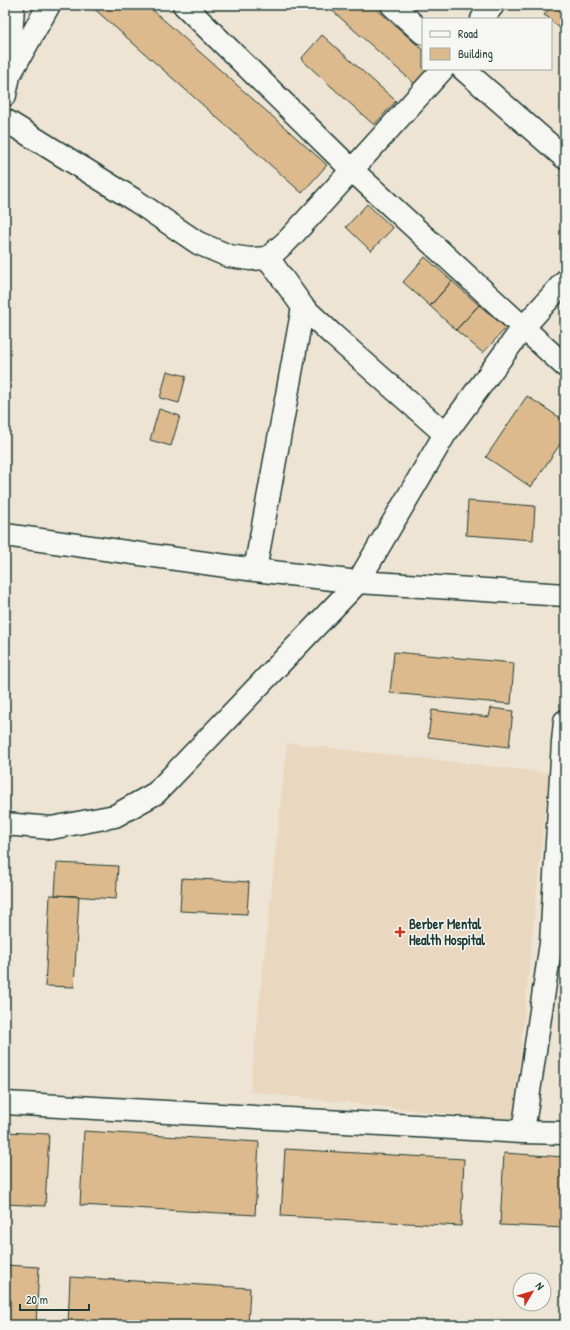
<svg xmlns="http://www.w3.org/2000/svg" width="570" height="1330" viewBox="0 0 570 1330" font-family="'Patrick Hand',sans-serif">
  <rect width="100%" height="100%" fill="#eee4d4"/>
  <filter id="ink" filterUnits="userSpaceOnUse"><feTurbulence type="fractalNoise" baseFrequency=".025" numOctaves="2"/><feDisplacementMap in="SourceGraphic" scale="8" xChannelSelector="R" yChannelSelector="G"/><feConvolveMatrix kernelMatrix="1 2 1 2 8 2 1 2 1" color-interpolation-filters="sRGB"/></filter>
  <g filter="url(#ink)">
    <!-- built -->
    <path fill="#e9d7bf" d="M287 743 549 773 513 1121 250 1092Z"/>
    <!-- building -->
    <path fill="#dcba8e" stroke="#1f3d34" d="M90 5H147L327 165 302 193Z
      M326 5H372L423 50V69H429L416 85Z
      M552 5H565V32L551 21V19L544 15Z
      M322 35 396 101 374 125 301 59Z
      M367 204 393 228 371 251 346 227Z
      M425 257 452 281 430 306 403 282Z
      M452 281 479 305 456 330 430 306Z
      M479 305 506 328 483 353 456 330Z
      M167 371 186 376 179 403 160 398Z
      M527 396 565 421V437L531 487 486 457Z
      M159 409 180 416 171 446 150 440Z
      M468 501 535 506 533 540 466 535Z
      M394 652 514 663 511 704 390 693Z
      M491 708 513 711 509 747 428 737 432 710 489 717Z
      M57 863 118 866 116 899 55 895Z
      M182 878 249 882 247 914 180 911Z
      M50 895 79 896 74 987 45 986Z
      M84 1131 259 1142 255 1215 80 1205Z
      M5 1132 49 1134 45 1206 5 1204Z
      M285 1149 464 1159 461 1226 281 1216Z
      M504 1153 565 1157V1228L500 1225Z
      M5 1265 39 1267 36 1325H5Z
      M70 1277 250 1288 248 1325H68Z"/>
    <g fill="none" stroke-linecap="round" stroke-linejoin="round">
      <!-- street casing -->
      <g stroke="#1f3d34" stroke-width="25">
        <path id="street" d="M184 5 352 170 565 366
          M392 5 423 33
          M482 19 493 5
          M463 69 565 158
          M11 72 49 5
          M5 95 9 76 13 5
          M5 120 136 201 198 243 229 256 250 259 268 258 288 240 314 212 443 69
          M303 307 332 334 445 434
          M5 535 255 570 358 582 565 595
          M255 570 303 307 268 258
          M5 824 51 828 115 816 156 793 358 582 445 434 523 328 565 281
          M5 1103 523 1132 565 1133
          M523 1132 551 943 563 742 565 721"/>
      </g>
      <!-- street -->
      <use href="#street" stroke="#f6f6f2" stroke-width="22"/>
    </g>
  </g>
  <!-- markers -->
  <path fill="#c8321e" stroke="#f6f6f2" stroke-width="1.5" d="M398 926h4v4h4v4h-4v4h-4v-4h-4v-4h4z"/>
  <g text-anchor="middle" stroke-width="3" stroke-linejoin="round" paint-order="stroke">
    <!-- poi labels -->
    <g font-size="14" font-weight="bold" fill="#1f3d34" stroke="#f6f6f2" text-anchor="start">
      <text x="409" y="929">Berber Mental<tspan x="409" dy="16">Health Hospital</tspan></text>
    </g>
  </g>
  <!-- margin -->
  <rect width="570" height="1330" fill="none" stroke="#f6f6f2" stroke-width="20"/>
  <rect x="10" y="10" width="550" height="1310" fill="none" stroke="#1f3d34" stroke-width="1.5" filter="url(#ink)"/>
  <!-- legend -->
  <rect x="422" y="18" width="130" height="52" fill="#f6f6f2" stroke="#a0aca6"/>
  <rect x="430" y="31" width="20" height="6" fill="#f6f6f2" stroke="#a0aca6"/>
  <text x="458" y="38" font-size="12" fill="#1f3d34">Road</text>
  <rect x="430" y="48" width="20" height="12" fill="#dcba8e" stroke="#a0aca6"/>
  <text x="458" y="58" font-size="12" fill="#1f3d34">Building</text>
  <!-- north arrow -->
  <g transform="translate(532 1292) rotate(52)"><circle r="19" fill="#f6f6f2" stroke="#a0aca6"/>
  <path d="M0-3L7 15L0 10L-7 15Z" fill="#c8321e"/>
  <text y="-6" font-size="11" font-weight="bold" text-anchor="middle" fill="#1f3d34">N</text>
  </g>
  <!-- scale -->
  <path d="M20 1304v6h69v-6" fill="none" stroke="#1f3d34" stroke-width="2"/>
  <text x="26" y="1304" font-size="12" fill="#1f3d34" stroke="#f6f6f2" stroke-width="3" paint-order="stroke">20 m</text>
</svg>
